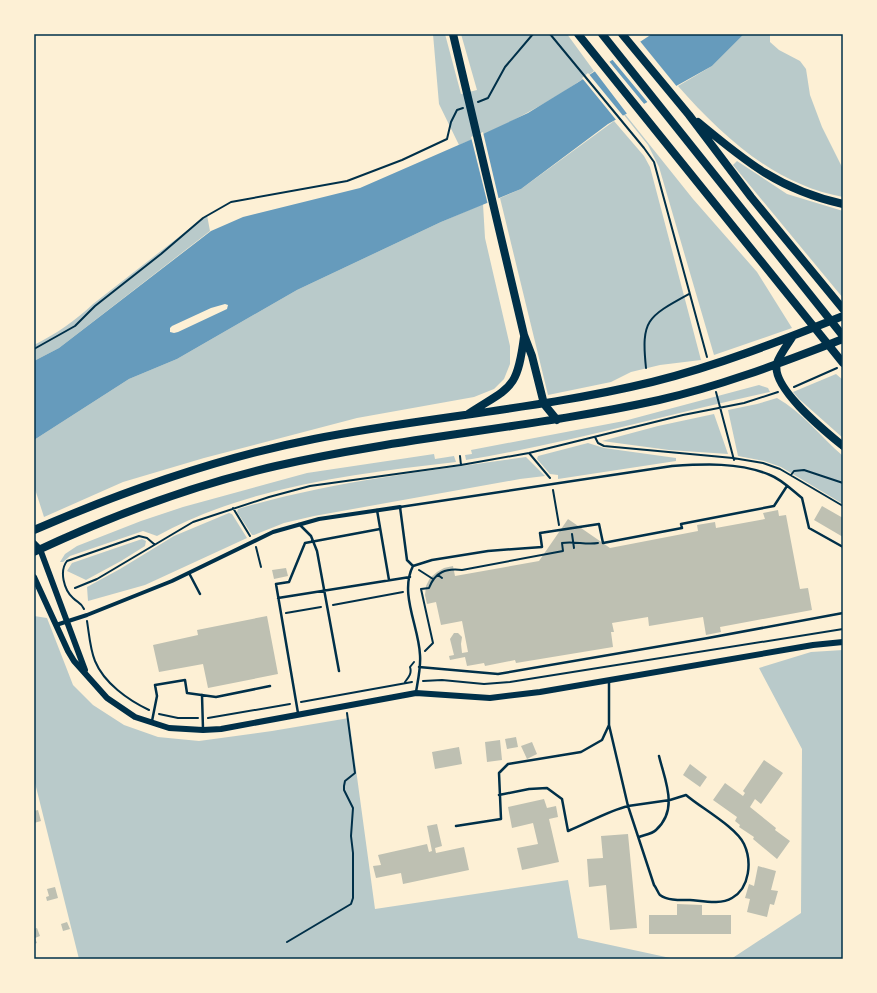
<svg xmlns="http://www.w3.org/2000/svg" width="877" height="993" viewBox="0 0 877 993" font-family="'Space Grotesk',sans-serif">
  <rect width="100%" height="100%" fill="#fdf0d5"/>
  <!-- green -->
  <path fill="#b9caca" d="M433 34H445L461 94 477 90 461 34H567L594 71C553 101 507 125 459 145L439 104Z
    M744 34H770V42L779 50 800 61 806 69 810 95 822 127 843 169V197C775 185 722 136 678 86L712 66Z
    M625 114 693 199 757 272 792 328 714 355 659 167 648 145 624 115Z
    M614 121 644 156 650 167 701 360 660 365 631 372 611 382 548 395 500 198 521 189Z
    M737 161 787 194 843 211V298L733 165Z
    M483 204 485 238 510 346V364L504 379 494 389 474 397 357 418 204 458 123 482 44 517 34 486V440L129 379 177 359 297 290 441 222Z
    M207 215 210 231 59 348 34 361V345C56 334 75 321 93 304Z
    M836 374 843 380V438L799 399 793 392Z
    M759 385 768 388 770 392C669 414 569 443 466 460L465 455 472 454 471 450 624 421Z
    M777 398C802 412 821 437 843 456L842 461 843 463V504L781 467 764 461 738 456 728 410 757 404Z
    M714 414 728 454 669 450 602 441 658 426Z
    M588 443 604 448 676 458V461L558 479V475L550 474 537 459 538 456Z
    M434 454 435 459 454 456 456 462C354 474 248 486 157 536L143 531 70 556 63 562H60L65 554 77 546 141 521 183 507 307 473Z
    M526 457 545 476 520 479 314 516 284 523 254 535H252L237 512 238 509C332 481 430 471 526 457Z
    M229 513 232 514 247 538 145 585 88 601 87 587 120 569 174 536Z
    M142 539 146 541 145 546 121 561 86 580 67 571 72 563Z
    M34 616 47 618 73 685 93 705 124 725 158 737 199 741 272 731 349 718 375 909 568 880 578 938 675 959H79L34 779Z
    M843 650V959H731L801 913 802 749 759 668 811 652Z"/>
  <!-- water -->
  <path fill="#669bbc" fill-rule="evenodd" d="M652 34H744L712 66 608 124 521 189 441 222 297 290 177 359 129 379 34 440V361L59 348 211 231 243 217 360 188 470 140 528 113 577 83ZM225 304 228 305 227 309 178 332 174 333 170 332V328L172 326 211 308Z"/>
  <!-- pier -->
  <path fill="#fdf0d5" d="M639 40 678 88 649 104 611 58Z
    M608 60 645 105 628 115 593 69Z
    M588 73 624 117 617 121 582 78Z
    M483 132 499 200 488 205 471 137Z"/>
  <!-- building -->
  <path fill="#bec0b2" d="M822 506 843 518V537L814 520Z
    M778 510 779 516 786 515 800 589 808 588 812 610 720 627 721 632 706 635 703 617 649 626 648 617 612 623 614 632H611L613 647 516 663 515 660 485 666 484 663 467 666 465 657 450 660 449 656 454 655 450 639 454 633H458L462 637 461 644 462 653 468 652 462 621 441 625 436 602 427 604 425 595 426 586 430 578 437 572 444 568 453 566 455 576 539 561 568 519 610 548 698 531 697 525 715 522 716 528 765 519 763 513Z
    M286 568 288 576 274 579 272 570Z
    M267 616 278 674 208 688 203 664 159 672 153 645 198 635 197 630Z
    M516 737 518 747 507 749 505 739Z
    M500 740 502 760 487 762 485 742Z
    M532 742 537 754 527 759 521 746Z
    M459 747 462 764 435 769 432 752Z
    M764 760 783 773 761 804 755 799 750 807 776 828 775 830 790 841 777 859 753 839 754 837 739 827 740 825 735 821 737 817 713 800 725 783 743 796 745 793 743 791Z
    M690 764 707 777 700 787 683 775Z
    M544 799 547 808 556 806 558 817 549 819 559 862 522 870 517 848 538 844 533 823 512 828 508 807Z
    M38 810 41 821 34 823V811Z
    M437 824 442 846 435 848 436 853 464 847 469 870 403 884 401 873 376 878 373 866 381 865 378 855 427 844 429 852 432 851 427 826Z
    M628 834 637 928 610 930 606 885 589 887 587 859 603 858 601 836Z
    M758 866 776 871 771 890 778 891 774 905 770 904 767 917 747 912 750 899 745 898 749 884 754 886Z
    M55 887 58 898 47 901 46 897 49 896 47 889Z
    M677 904 702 905V915H731V934H649V915H677Z
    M67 922 70 929 63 931 61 924Z
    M37 928 40 936 35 938 37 943 34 944V929Z"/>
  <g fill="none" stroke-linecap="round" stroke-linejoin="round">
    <!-- path -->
    <path stroke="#003049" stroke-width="2" d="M550 34 644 148 654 162 707 357
      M478 102 488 98 505 67 533 34
      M34 349 75 326 95 306 161 254 203 218 231 202 347 181 402 160 447 139 451 122 457 110 463 108
      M646 368C641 320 647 317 689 294
      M794 387 837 368
      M716 392 734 460
      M595 437 598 443 604 446 733 458 763 463 780 469 843 506
      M529 453 550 478
      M460 456 461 465
      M791 475 794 471 804 470 843 483
      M553 490 559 525
      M233 508 250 536
      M572 534 574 548
      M256 547 261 567
      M419 570 433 579
      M438 575 442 578
      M75 588 97 579 193 522 269 497 310 486 461 465 529 453 683 415 744 403 778 392
      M333 605 403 592
      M84 609C81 602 78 603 73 598 64 590 59 571 67 561L139 536 147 538 154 544
      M286 613 321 607
      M87 621C89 633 90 649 95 661 104 683 128 700 149 710
      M425 651 433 643 421 589 429 588C435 572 446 568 462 570L563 551 562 543C574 541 586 545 598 543
      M423 681 442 680 484 684 510 682 843 629
      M405 682C409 677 412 673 410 667L414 662
      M301 702 412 682
      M159 714 178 718H198
      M208 718 290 704
      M287 942 351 904 353 898V853L351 836 353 808 344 790V786L345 781 355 773 347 713"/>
    <!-- service -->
    <path stroke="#003049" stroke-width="2.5" d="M377 510 389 580
      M299 524 311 536 317 551 339 671
      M413 566 407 560 400 507 672 466C704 464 739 462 770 475 781 479 792 490 802 498L809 528 843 547
      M189 573 200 594
      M278 598 410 577
      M419 667 498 674 708 638 843 613
      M416 692C418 680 421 667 420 655 419 627 399 593 413 566L432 560 488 551 542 547 540 533 599 524 603 543 682 528 681 524 774 506 787 486
      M202 695 203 729
      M298 713 276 584 289 582 305 543 380 529
      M152 721 157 696 155 685 185 680 187 693 216 697 270 686
      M499 795 529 789 547 788 562 799 568 831C588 823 608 811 628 806L654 885C656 887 658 893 660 895 668 901 681 900 690 900 703 901 721 905 732 898 750 888 752 861 744 844 736 827 701 808 686 795L670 800 628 806 609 725V680
      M456 826 501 819 499 773 508 764 581 752 602 740 609 725
      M639 837C644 835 652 834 656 830 679 809 665 781 659 756"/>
    <!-- minor -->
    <path stroke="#003049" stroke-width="4" d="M56 625 87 615 172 581 273 532 319 519 400 507"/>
    <!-- tertiary -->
    <path stroke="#003049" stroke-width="6" d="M34 543 40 549 85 670
      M34 577 68 651 74 661 107 698 135 717 169 728 203 730 221 729 416 693 490 698 540 692 813 645 843 642"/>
    <!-- trunk -->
    <path stroke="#003049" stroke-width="8" d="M453 34 524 335 532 356 544 404 557 420
      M578 34 843 363
      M602 34 843 336
      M622 34 689 115 751 197 843 309
      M698 122C746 162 780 190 843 204
      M793 336C788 344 780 354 777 363 770 387 826 432 843 446
      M468 414C511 386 517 391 524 337
      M34 530C124 491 218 458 314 439 426 417 541 409 652 382 717 366 780 341 843 316
      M34 552C111 516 193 485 276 466 402 437 532 428 659 400 722 386 783 362 843 339"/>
  </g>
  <!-- border -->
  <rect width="877" height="993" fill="none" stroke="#fdf0d5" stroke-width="70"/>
  <rect x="35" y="35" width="807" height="923" fill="none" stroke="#003049" stroke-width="1.5"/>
</svg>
